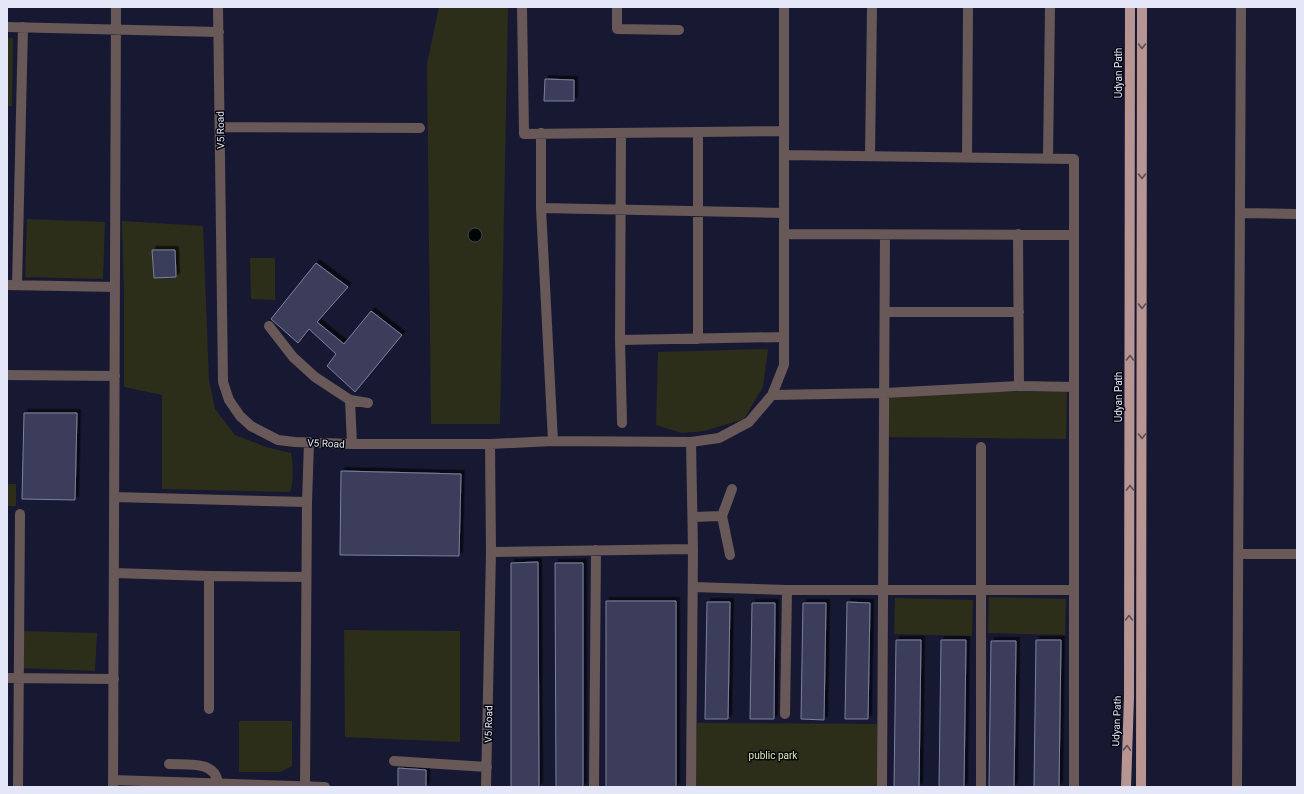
<svg xmlns="http://www.w3.org/2000/svg" width="1304" height="794" viewBox="0 0 1304 794" font-family="Roboto,sans-serif">
  <defs>
    <filter id="shadow"><feDropShadow dx="3.5" dy="-3.5" stdDeviation="0" flood-color="#0009"/></filter>
  </defs>
  <rect width="100%" height="100%" fill="#171932"/>
  <!-- green -->
  <path fill="#2c2e1a" d="M439 7H508L500 424H431L427 64Z
    M7 38H13L12 106H7Z
    M27 219 105 222 103 279 25 277Z
    M122 221 203 226 209 380 215 409 235 435 266 447 291 453C293 465 294 480 290 492L162 489V395L124 387V292Z
    M250 258H275V300L251 299Z
    M768 349 763 387 744 419 704 431 682 433 656 425 658 352Z
    M889 391 1067 392 1066 439 888 437Z
    M7 484H16V506H7Z
    M989 597 1066 599 1065 635 988 633Z
    M895 598 973 600 972 636 894 634Z
    M344 630 460 631V742L345 737Z
    M20 631 97 633 95 671 18 668Z
    M239 721H292V766L280 772H239Z
    M697 723 877 724V787H695Z"/>
  <!-- water -->
  <path fill="#000608" stroke="#444a50" d="M468 235a7 7 0 1 1 14 0a7 7 0 1 1-14 0Z"/>
  <!-- building -->
  <path fill="#3a3e5a" stroke="#7a809f" filter="url(#shadow)" d="M545 79 574 80V101H544Z
    M152 250H175L176 277 154 278Z
    M316 263 348 287 317 322 344 344 371 311 402 335 355 392 327 366 336 354 309 329 298 343 271 319Z
    M24 413H77L75 500 22 499Z
    M341 471 461 474 459 556 340 555Z
    M538 562 539 787H511V563Z
    M555 563H583V787H556Z
    M606 601H676V787H606Z
    M707 602H730L728 719H705Z
    M847 602 870 603 868 719H845Z
    M752 603H775L774 719H750Z
    M803 603H826L824 720 801 719Z
    M896 640H921L919 787H894Z
    M941 640H966L964 787H939Z
    M1036 640H1061L1059 787H1034Z
    M991 641H1016L1014 787H989Z
    M398 768 426 770V787H398Z"/>
  <g fill="none" stroke-linecap="round" stroke-linejoin="round">
    <!-- minor -->
    <path stroke="#685857" stroke-width="10" d="M218 7 223 382 229 400 240 416 251 426 278 440 295 442 352 444H490L553 441 691 442 719 438 749 422 772 395 784 365V7
      M522 7 524 134 784 131
      M617 7V29L679 30
      M7 27 219 32
      M220 127 420 128
      M698 132V339
      M541 133V208L553 441
      M621 133 620 340 622 423
      M784 155 1074 159V787
      M870 156 872 7
      M967 157 968 7
      M1048 158 1050 7
      M541 208 784 213
      M1240 213 1297 214
      M784 234 1074 235
      M1018 234 1019 386
      M7 285 115 287
      M17 285 23 27
      M885 312H1019
      M269 326 293 357 315 377 350 400 368 403
      M620 340 784 337
      M7 375 115 376
      M772 395 885 393 1019 386 1074 387
      M350 400 352 444
      M691 442 693 549 691 787
      M981 447V787
      M114 497 307 502
      M722 516 730 555
      M693 517 722 516 732 489
      M491 552 693 549
      M1238 554H1297
      M114 573 209 576 306 577
      M693 587 787 590H1074
      M7 678 114 679
      M209 709V576
      M785 714 787 590
      M394 761 487 767
      M169 764C187 765 215 760 218 783
      M113 780 325 787
      M305 785 307 502 309 442
      M18 787 20 514
      M113 787 116 7
      M486 787 491 552 490 444
      M594 787 596 550
      M882 787 885 235
      M1237 787 1241 7"/>
    <!-- major -->
    <path stroke="#b69593" stroke-width="10" d="M1126 787 1129 697 1130 7
      M1141 787 1142 7"/>
  </g>
  <!-- one-way arrows -->
  <defs><path id="oneway-chevron" d="M-2-3.5L2.5 0L-2 3.5" fill="none" stroke-width="1.6" stroke-linecap="round" stroke-linejoin="round"/></defs>
  <g stroke="#5e4e52">
    <use href="#oneway-chevron" transform="translate(1142 46) rotate(90)"/>
    <use href="#oneway-chevron" transform="translate(1142 176) rotate(90)"/>
    <use href="#oneway-chevron" transform="translate(1142 306) rotate(90)"/>
    <use href="#oneway-chevron" transform="translate(1130 358) rotate(-90)"/>
    <use href="#oneway-chevron" transform="translate(1142 436) rotate(90)"/>
    <use href="#oneway-chevron" transform="translate(1130 488) rotate(-90)"/>
    <use href="#oneway-chevron" transform="translate(1129 618) rotate(-90)"/>
    <use href="#oneway-chevron" transform="translate(1127 748) rotate(-88)"/>
  </g>
  <g text-anchor="middle" stroke-width="3" stroke-linejoin="round" paint-order="stroke">
    <!-- street labels -->
    <g font-size="10" fill="#e3e7f8" stroke="#050610">
      <text transform="translate(1118 73) rotate(-90)" y="4">Udyan Path</text>
      <text transform="translate(220 130) rotate(-91)" y="4">V5 Road</text>
      <text transform="translate(1118 397) rotate(-90)" y="4">Udyan Path</text>
      <text transform="translate(326 443) rotate(2)" y="4">V5 Road</text>
      <text transform="translate(1116 721) rotate(-88)" y="4">Udyan Path</text>
      <text transform="translate(488 724) rotate(-89)" y="4">V5 Road</text>
    </g>
    <!-- park labels -->
    <g font-size="10" fill="#e0e8aa" stroke="#050610">
      <text x="773" y="759">public park</text>
    </g>
  </g>
  <!-- border -->
  <rect width="1304" height="794" fill="none" stroke="#e3e7f8" stroke-width="16"/>
</svg>
